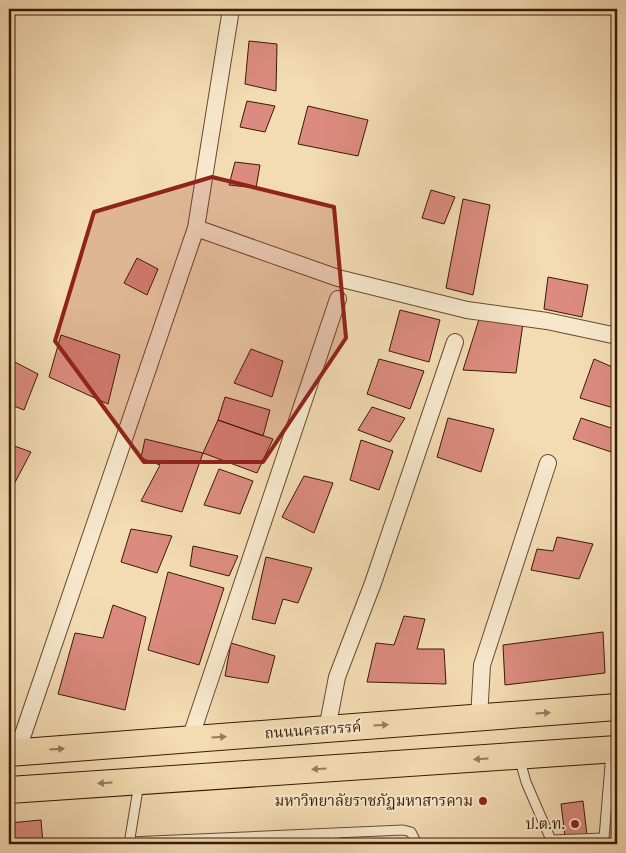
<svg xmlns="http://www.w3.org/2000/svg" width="626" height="853" viewBox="0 0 626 853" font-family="Vollkorn,'Noto Serif Thai',serif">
  <rect width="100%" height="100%" fill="#f3dbb2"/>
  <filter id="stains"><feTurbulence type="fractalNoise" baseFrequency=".004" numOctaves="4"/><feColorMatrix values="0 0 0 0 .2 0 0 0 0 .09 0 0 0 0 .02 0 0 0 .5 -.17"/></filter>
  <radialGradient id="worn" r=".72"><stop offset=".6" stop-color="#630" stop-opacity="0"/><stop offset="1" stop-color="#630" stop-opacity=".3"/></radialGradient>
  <!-- building -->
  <path fill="#db8b7f" stroke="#381b03" d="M249 41 277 44 276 91 245 84Z
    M247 101 275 106 265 132 240 127Z
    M308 106 368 120 358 156 298 144Z
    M235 162 260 165 256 188 229 185Z
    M431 190 455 197 444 224 422 218Z
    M463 199 490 205 473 295 446 288Z
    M137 258 158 269 147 295 124 283Z
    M548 277 588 285 582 317 544 309Z
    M400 310 440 320 429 362 389 351Z
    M481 313 523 323 516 373 463 370Z
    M61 335 120 355 108 404 49 377Z
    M251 349 283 361 272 397 234 383Z
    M9 359 38 374 24 410 9 404Z
    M379 359 424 371 410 409 367 394Z
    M594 359 617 369V409L580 398Z
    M225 397 270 410 263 436 218 420Z
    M372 407 405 418 390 442 358 430Z
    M448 418 494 429 481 472 437 457Z
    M581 418 617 430V454L573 439Z
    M218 420 273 439 257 473 203 453Z
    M145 439 203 453 182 512 141 501 160 465 141 458Z
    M361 440 393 451 379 490 350 480Z
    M9 444 31 452 12 488 9 487Z
    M219 469 253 481 240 514 204 505Z
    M304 476 333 483 314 533 282 517Z
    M131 529 172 536 157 573 121 562Z
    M557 537 593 544 579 579 531 570 537 549 553 551Z
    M193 546 238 556 229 576 190 566Z
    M266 557 312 568 298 603 283 599 275 624 252 619Z
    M168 572 224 588 199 665 148 650Z
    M113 605 146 617 125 710 58 694 75 633 103 638Z
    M404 616 425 619 417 649H444L446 684 367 682 376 643 394 645Z
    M603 632 605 673 505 685 503 645Z
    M231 643 275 656 268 683 225 676Z
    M583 801 588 844H566L561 804Z
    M41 820 43 844H9V823Z"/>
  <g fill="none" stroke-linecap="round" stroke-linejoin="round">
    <!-- service casing -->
    <g stroke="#674b2f" stroke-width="11">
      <path id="service" d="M519 757 526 782 551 840 604 838 611 753
        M129 842 403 830 411 832 417 844
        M129 844 139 783
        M335 844V833"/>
    </g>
    <!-- minor casing -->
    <g stroke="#674b2f" stroke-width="18">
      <path id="minor" d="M196 228 338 278 467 310 547 321 617 336
        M479 718 482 665 548 463
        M327 729 337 677 373 583 455 342
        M190 739 338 299
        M17 752 196 228 231 9"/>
    </g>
    <!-- primary casing -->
    <g stroke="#381b03" stroke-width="28">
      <path id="primary" d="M9 753 617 707
        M9 790 617 749"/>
    </g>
    <!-- service -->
    <use href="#service" stroke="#f7e8cd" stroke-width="9"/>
    <!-- minor -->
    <use href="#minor" stroke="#f7e8cd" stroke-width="16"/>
    <!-- primary -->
    <use href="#primary" stroke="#f3dbb2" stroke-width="26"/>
  </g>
  <!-- one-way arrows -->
  <defs><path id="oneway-solid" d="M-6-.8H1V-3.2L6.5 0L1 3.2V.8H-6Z" transform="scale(1.25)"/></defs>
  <g fill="#967b5a">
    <use href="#oneway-solid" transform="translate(543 713) rotate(-4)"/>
    <use href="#oneway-solid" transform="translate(381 725) rotate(-4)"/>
    <use href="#oneway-solid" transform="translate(219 737) rotate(-4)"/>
    <use href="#oneway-solid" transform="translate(57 749) rotate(-4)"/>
    <use href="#oneway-solid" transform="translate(481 759) rotate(176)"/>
    <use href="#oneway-solid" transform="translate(319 769) rotate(176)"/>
    <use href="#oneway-solid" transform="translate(105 783) rotate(176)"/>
  </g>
  <!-- marked area -->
  <path fill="#8f2418" fill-opacity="0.2" stroke="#8f2418" stroke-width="4" stroke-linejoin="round" d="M212 177 334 207 346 338 263 462H144L55 341 94 212Z"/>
  <!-- markers -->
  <g fill="#8f2418" stroke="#f7e8cd" stroke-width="2">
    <circle cx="483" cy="801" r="5"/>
    <circle cx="575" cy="824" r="5"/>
  </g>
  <g text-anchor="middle" stroke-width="4" stroke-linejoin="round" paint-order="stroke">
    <!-- street labels -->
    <g font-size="15" fill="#381b03" stroke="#f7e8cd">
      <text transform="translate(313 730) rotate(-4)" y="5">ถนนนครสวรรค์</text>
    </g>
    <!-- poi labels -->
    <g font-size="15" fill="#381b03" stroke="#f7e8cd" text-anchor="end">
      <text x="473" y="806">มหาวิทยาลัยราชภัฏมหาสารคาม</text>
      <text x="565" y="829">ป.ต.ท.</text>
    </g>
  </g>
  <!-- margin -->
  <rect width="626" height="853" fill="none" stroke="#f3dbb2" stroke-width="30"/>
  <rect x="10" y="10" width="606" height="833" fill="none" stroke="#381b03" stroke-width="2.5"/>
  <rect x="15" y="15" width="596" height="823" fill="none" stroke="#381b03"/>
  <rect width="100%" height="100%" filter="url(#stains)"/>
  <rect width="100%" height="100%" fill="url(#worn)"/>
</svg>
